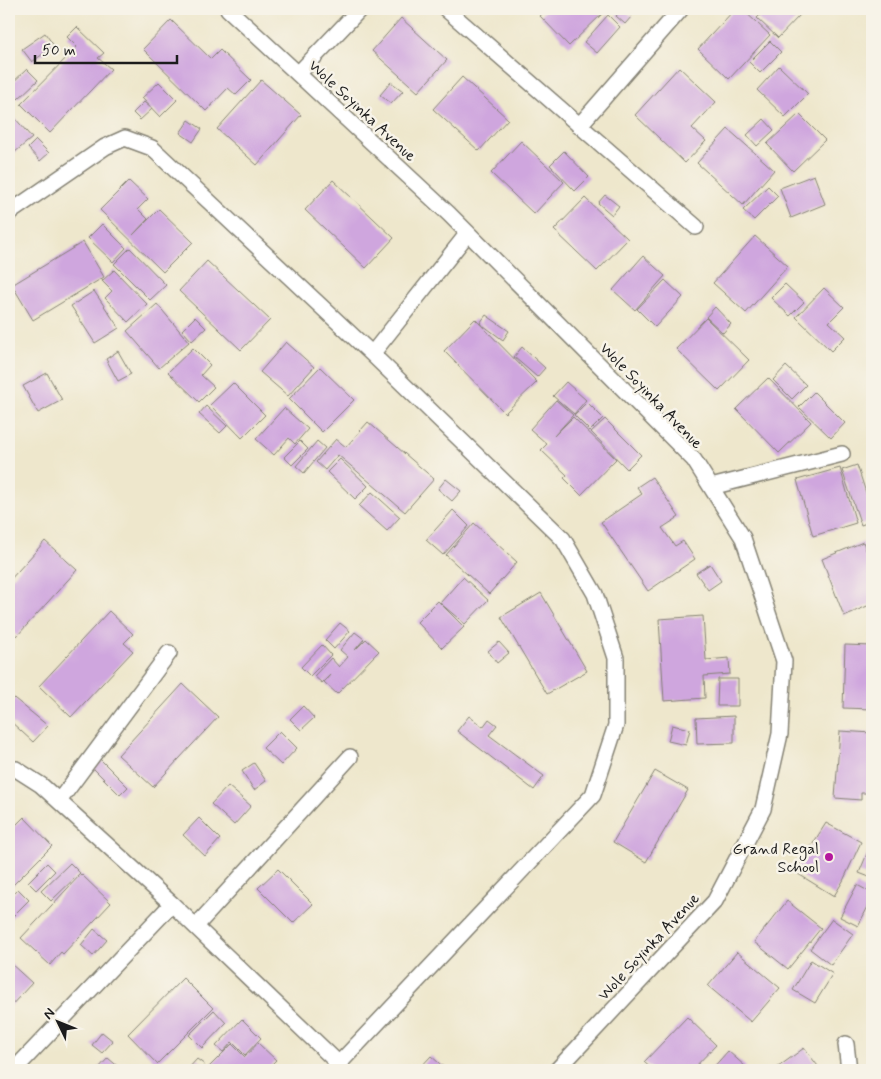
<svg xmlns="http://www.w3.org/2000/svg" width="881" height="1079" viewBox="0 0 881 1079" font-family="Mynerve,sans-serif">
  <rect width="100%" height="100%" fill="#f7f3e8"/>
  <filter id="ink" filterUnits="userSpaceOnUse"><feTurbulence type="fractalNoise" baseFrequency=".02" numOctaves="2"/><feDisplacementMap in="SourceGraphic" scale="10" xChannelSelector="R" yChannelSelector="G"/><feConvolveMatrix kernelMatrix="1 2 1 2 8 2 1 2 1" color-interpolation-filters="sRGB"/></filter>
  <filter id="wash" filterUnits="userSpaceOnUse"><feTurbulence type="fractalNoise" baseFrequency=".0096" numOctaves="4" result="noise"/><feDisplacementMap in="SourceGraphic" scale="20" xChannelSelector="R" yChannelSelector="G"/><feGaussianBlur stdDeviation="1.12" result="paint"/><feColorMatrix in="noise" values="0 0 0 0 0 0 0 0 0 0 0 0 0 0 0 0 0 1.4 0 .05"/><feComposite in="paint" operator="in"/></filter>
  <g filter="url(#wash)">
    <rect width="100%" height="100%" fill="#eee7cc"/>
    <g id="blocks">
      <!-- building -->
      <path fill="#cfa6de" d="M547 9H607L569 46 540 16Z
        M622 9 632 16 625 24 616 16Z
        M735 9H742L770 35 729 79 698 49Z
        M766 9H794L800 15 778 38 757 18Z
        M608 15 620 27 597 53 584 42Z
        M401 18 447 60 418 92 372 51Z
        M171 20 211 59 220 50 251 80 236 95 228 88 206 111 143 49Z
        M77 27 104 53 98 58 111 69 50 133 21 104 77 47 67 37Z
        M45 33 54 46 32 62 22 49Z
        M770 41 781 52 760 73 749 62Z
        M779 66 808 94 785 117 757 90Z
        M679 67 716 102 692 128 706 141 685 163 635 115Z
        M27 69 38 80 18 99 9 89V86Z
        M462 77 508 119 479 151 433 109Z
        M261 80 301 115 257 165 217 129Z
        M159 82 177 100 160 117 142 98Z
        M391 82 403 91 391 104 380 95Z
        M144 102 152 109 140 120 133 113Z
        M9 111 32 138 9 157Z
        M799 114 825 140 793 171 767 144Z
        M764 119 774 130 757 146 747 135Z
        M189 120 202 129 193 142 180 133Z
        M728 129 774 170 743 205 697 163Z
        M36 140 49 153 40 161 28 148Z
        M521 141 564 182 534 214 491 173Z
        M564 151 589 177 575 191 550 165Z
        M814 175 825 204 791 218 780 188Z
        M333 180 394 238 366 268 305 210Z
        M129 181 148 199 138 209 148 219 133 235 159 209 193 242 163 272 100 210Z
        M768 186 778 196 754 220 743 210Z
        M605 195 619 206 612 215 598 203Z
        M585 198 628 239 597 271 554 230Z
        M102 224 126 248 113 262 88 238Z
        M755 236 788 266 746 313 713 283Z
        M83 242 104 277 33 320 12 285Z
        M130 248 166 285 150 300 114 264Z
        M643 256 665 276 635 310 613 290Z
        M207 261 270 320 241 350 179 291Z
        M114 270 147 304 128 322 105 298 112 291 102 281Z
        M665 280 683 297 655 327 637 309Z
        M785 284 804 302 790 316 771 298Z
        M824 288 844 307 829 322 845 337 831 351 796 317Z
        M94 291 119 328 95 343 71 306Z
        M157 304 189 342 159 368 127 331Z
        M715 307 731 324 723 333 706 317Z
        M486 315 509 331 503 340 480 323Z
        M195 317 206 328 192 341 182 330Z
        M706 318 749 360 719 391 676 349Z
        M475 319 537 382 505 413 444 351Z
        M286 342 314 367 288 396 260 372Z
        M522 347 545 368 537 377 514 357Z
        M193 348 210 365 201 375 214 387 199 402 168 372Z
        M118 351 131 374 118 381 106 359Z
        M786 366 806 385 792 399 773 380Z
        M320 367 354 400 322 432 289 399Z
        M47 373 62 400 38 413 23 386Z
        M768 378 811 422 779 453 736 409Z
        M566 382 586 400 574 414 553 396Z
        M233 383 265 415 242 438 210 405Z
        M814 392 845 423 831 438 799 407Z
        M556 400 573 415 554 436 573 417 616 459 581 495 564 478 567 475 541 450 547 444 530 429Z
        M587 402 603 418 590 431 574 415Z
        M206 406 227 426 220 433 199 414Z
        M284 408 308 429 295 444 289 438 274 455 256 439Z
        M605 419 641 455 627 469 591 432Z
        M368 422 434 479 405 512 338 455 325 470 316 462 336 439 346 447Z
        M300 441 308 449 292 465 284 457Z
        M317 441 325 448 304 473 296 466Z
        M340 459 368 486 355 499 327 472Z
        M857 465 872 511V521L861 525 842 470Z
        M840 468 856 523 813 536 797 480Z
        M652 477 679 517 662 528 675 546 683 541 695 559 648 591 601 522 642 494 637 487Z
        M446 479 461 491 452 501 438 489Z
        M372 492 400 517 387 531 359 506Z
        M453 510 469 526 443 555 426 540Z
        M474 523 517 562 489 594 446 555Z
        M45 541 77 570 17 636 9 628V581Z
        M863 542 872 565V604L844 616 822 559Z
        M710 564 721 581 708 590 696 573Z
        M463 577 488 600 465 624 440 603Z
        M541 593 587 671 547 694 501 617Z
        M438 601 464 627 442 648 417 622Z
        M109 611 133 634 124 643 133 651 71 717 39 686Z
        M703 616 706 660 729 658 730 674 704 676 705 698 664 701 659 619Z
        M340 623 350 631 334 649 325 640Z
        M355 632 364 639 355 650 366 639 379 651 337 694 324 682 330 675 322 683 314 676 331 658 339 667 348 657 340 650Z
        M499 642 509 653 497 663 488 651Z
        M322 645 331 655 310 676 301 667Z
        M845 645 872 646V709L843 708Z
        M718 679H738V706H717Z
        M183 684 218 717 153 787 118 755Z
        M9 694 48 726 33 742 9 720Z
        M303 706 314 718 301 730 290 719Z
        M469 716 483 727 489 719 497 725 489 735 544 776 534 790 457 731Z
        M734 716V743L697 744 696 718Z
        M672 725 690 729 686 745 668 741Z
        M280 731 297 748 281 765 263 748Z
        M840 731 872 733V793H861V800L835 798Z
        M99 758 128 787 120 795 91 766Z
        M254 763 266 781 254 790 242 771Z
        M655 771 688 790 646 862 613 842Z
        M228 786 251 806 234 825 211 804Z
        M24 817 52 846 9 889V832Z
        M199 818 220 839 205 856 183 835Z
        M826 823 861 842 843 881 834 896 795 872Z
        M872 842V878L859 873Z
        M47 863 55 871 36 890 28 882Z
        M70 863 80 873 51 901 41 891Z
        M278 869 313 904 293 923 258 888Z
        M81 874 111 903 63 954 61 952 50 965 21 938Z
        M857 885 872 893V899L858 926 840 917Z
        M18 889 29 900 9 920V898Z
        M787 901 821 928 788 969 754 942Z
        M832 919 853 934 831 965 810 949Z
        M94 929 107 940 93 956 81 945Z
        M737 952 780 988 751 1022 708 986Z
        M811 960 833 974 815 1003 793 990Z
        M9 962 32 983 9 1008Z
        M183 978 213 1008 157 1064 128 1034Z
        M214 1010 226 1023 202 1048 189 1035Z
        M687 1017 716 1045 692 1070H653L644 1062Z
        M242 1019 261 1038 245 1055 232 1042 223 1052 216 1046Z
        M102 1032 113 1041 102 1053 92 1045Z
        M258 1043 276 1060 266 1070H206L232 1044 245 1057Z
        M804 1048 821 1070H774Z
        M728 1051 746 1067 743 1070H711Z
        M431 1056 447 1070H418Z
        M108 1058 122 1070H97Z
        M197 1059 205 1065 200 1070H187Z"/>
    </g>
  </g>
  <g filter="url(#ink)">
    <use href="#blocks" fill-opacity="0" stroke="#858274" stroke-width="1"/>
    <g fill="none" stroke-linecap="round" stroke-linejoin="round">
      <!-- minor casing -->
      <g stroke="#858274" stroke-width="18">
        <path id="minor" d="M228 9 449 214 694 460 743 538 784 661 780 734 763 809 715 901 557 1070
          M446 9 696 227
          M298 74 360 9
          M579 126 681 9
          M9 213 105 147 125 138 152 148 372 354 563 539 595 594 616 658V725L593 795 333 1070
          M372 354 468 233
          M711 487 842 454
          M9 770 16 769 41 785 172 904 339 1064
          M59 801 169 653
          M196 926 350 757
          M846 1044 849 1070
          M14 1070 172 904"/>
      </g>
      <!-- minor -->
      <use href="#minor" stroke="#fff" stroke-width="15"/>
    </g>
  </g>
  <!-- markers -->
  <circle fill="#b5179e" stroke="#f7f3e8" stroke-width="2" cx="829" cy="857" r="5"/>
  <g text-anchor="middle" stroke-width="5" stroke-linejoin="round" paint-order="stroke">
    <!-- street labels -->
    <g font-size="16" fill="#1c1c1c" stroke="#f7f3e8">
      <text transform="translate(363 110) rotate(43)" y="6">Wole Soyinka Avenue</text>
      <text transform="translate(652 395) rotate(46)" y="6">Wole Soyinka Avenue</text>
      <text transform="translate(648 946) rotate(-47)" y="6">Wole Soyinka Avenue</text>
    </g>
    <!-- poi labels -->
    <g font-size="16" fill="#1c1c1c" stroke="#f7f3e8" text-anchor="end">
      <text x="819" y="854">Grand Regal<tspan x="819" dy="18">School</tspan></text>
    </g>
  </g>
  <!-- margin -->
  <rect width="881" height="1079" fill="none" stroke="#f7f3e8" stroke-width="30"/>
  <!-- north arrow -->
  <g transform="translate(58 1022) rotate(313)" stroke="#f7f3e8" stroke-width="4" paint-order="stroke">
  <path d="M0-4L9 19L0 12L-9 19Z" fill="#1c1c1c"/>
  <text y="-8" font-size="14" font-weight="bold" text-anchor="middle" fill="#1c1c1c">N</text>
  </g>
  <!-- scale -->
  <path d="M35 55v8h142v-8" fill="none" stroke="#1c1c1c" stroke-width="2.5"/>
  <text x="42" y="55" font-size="15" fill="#1c1c1c" stroke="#f7f3e8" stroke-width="4" paint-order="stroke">50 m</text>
</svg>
